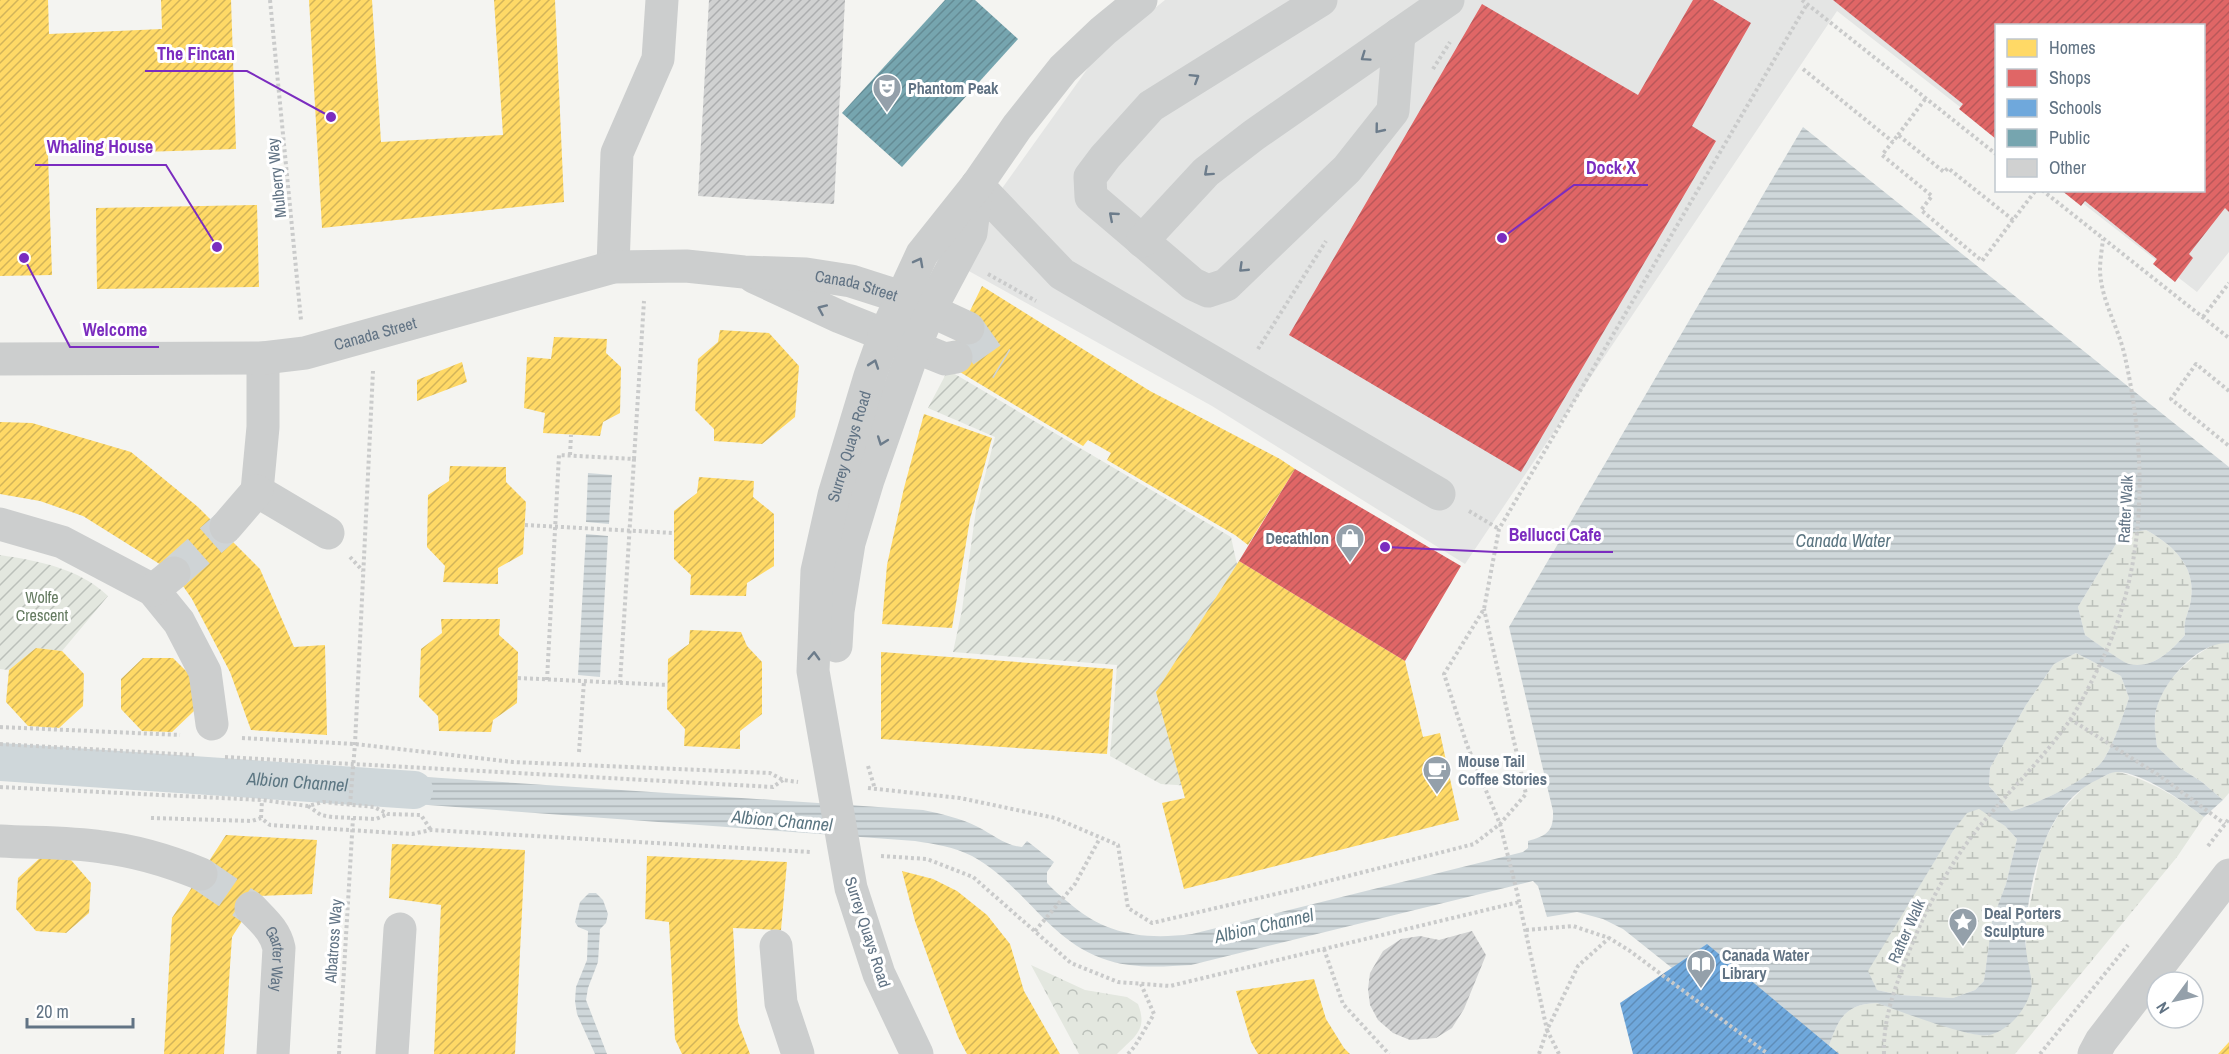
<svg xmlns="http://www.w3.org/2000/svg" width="2229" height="1054" viewBox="0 0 2229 1054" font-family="'Archivo Narrow',sans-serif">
  <defs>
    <pattern id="wetland-marsh" width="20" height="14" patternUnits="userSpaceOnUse" patternTransform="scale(1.5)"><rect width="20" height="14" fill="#e3e7df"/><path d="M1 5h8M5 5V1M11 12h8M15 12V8" fill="none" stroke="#bbc0ba"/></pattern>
    <pattern id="park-crowns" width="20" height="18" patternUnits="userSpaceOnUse" patternTransform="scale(1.5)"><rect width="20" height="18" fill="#e3e7df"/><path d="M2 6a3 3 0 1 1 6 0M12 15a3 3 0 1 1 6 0" fill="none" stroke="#bbc0ba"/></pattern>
    <pattern id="garden-furrows" width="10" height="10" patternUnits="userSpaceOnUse" patternTransform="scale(1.5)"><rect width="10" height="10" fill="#e3e7df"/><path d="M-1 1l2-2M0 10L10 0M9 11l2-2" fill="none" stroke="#bbc0ba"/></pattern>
    <pattern id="water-rules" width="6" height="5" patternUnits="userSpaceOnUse" patternTransform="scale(1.5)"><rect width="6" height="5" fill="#cfd7da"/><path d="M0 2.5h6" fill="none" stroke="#abb3b6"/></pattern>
    <pattern id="homes-hatch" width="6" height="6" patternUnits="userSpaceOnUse" patternTransform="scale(1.5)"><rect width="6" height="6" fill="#ffd966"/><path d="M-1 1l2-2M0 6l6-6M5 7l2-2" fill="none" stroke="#d2b45a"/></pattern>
    <pattern id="shops-hatch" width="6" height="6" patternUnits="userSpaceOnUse" patternTransform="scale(1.5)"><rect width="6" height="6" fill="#e06666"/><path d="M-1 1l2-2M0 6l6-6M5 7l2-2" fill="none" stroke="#b9585a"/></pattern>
    <pattern id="schools-hatch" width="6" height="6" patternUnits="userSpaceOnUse" patternTransform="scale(1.5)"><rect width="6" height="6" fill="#6fa8dc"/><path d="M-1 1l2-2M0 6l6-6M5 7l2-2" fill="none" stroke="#5f8db8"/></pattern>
    <pattern id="public-hatch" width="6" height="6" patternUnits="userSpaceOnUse" patternTransform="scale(1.5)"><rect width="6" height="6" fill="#76a5af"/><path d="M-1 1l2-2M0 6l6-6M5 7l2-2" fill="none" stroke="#648b94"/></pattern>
    <pattern id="building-hatch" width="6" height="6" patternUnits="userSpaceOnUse" patternTransform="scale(1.5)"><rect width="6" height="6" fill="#d0d1d1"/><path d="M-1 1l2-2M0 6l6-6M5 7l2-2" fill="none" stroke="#acaeaf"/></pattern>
  </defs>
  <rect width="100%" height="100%" fill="#f4f4f1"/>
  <!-- built -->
  <path fill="#e4e5e4" d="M1165 0H2229V252L2197 292 2067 191 2204 190V26H1996V135L1837 11 1465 564 1212 406 967 270 998 194 1098 54Z"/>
  <!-- wetland -->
  <path fill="url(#wetland-marsh)" d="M2146 530C2173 545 2196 566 2191 599 2189 615 2183 617 2185 635 2170 652 2153 669 2129 664 2120 662 2094 641 2085 635L2078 607 2122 534Z
    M2218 642 2229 643V793L2223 800 2202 782 2180 768 2157 747C2156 738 2154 727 2155 719 2157 684 2190 657 2218 642Z
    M2076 653 2121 676 2129 698C2122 718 2115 741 2104 759 2091 780 2035 805 2011 811L1989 786 1990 768 2026 705 2054 664Z
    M2115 771C2150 780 2175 796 2204 817L2177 857 2015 1054H1826C1837 1025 1840 1004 1877 1003L1968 1033 1988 1036 2026 949V924L2042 845 2060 812 2087 784Z
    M1980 808 2005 826 2017 839 2006 884 1992 921 1984 981 1975 990 1953 998 1900 995 1877 990 1867 971 1953 831 1967 812Z"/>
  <!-- park -->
  <path fill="url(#park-crowns)" d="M1031 965 1085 990 1127 997 1138 1004C1148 1030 1135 1036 1117 1054H1079Z"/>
  <!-- garden -->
  <path fill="url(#garden-furrows)" d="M948 370 1231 537 1240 578 1207 787 1161 784 1110 756 1117 665 953 652 962 610 976 510 995 437 928 408Z
    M0 555C38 561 79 568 108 596L62 651 36 648 9 670 0 669Z"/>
  <!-- water -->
  <path fill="url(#water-rules)" fill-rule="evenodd" d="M1803 127 2229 467V643C2197 641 2157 687 2155 718 2154 727 2156 738 2157 747L2180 768 2202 782 2223 800 2204 817C2184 802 2141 771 2116 772 2111 772 2104 776 2099 779 2047 802 2032 871 2026 922 2024 937 2026 953 2029 967 2030 974 2033 983 2031 990 2026 1010 2010 1029 1990 1035 1974 1040 1897 1010 1877 1003 1840 1004 1837 1025 1826 1054L1672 968 1623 929 1603 919 1577 912 1547 917 1538 886 1533 881 1191 965C1160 967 1130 969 1101 958 1047 938 1021 882 972 856 954 847 935 844 915 841L360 800 365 773 923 810C942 814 960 818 978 827 992 834 1006 846 1022 847L1027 841 1054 862 1047 872V883C1053 890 1061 896 1068 902 1105 935 1144 940 1192 934L1523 852 1528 848V841C1546 836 1554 832 1553 811L1509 627ZM2146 530C2173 545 2196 566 2191 599 2189 615 2183 617 2185 635 2170 652 2153 669 2129 664 2120 661 2094 641 2085 635L2078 607 2122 534ZM2076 653 2121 676 2129 698C2122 718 2115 741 2104 759 2090 780 2035 805 2011 811L1989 786 1990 768 2026 705 2054 664ZM1979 809 2005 826 2017 839 2006 884 1992 921 1984 981 1975 990 1953 998 1900 995 1877 990 1868 971 1953 831 1967 813Z
    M588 473 612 475 609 524 586 522Z
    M586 534 608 536 600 677 578 675Z
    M589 893H596L603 900 608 914 606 923 600 929 598 962 588 988 586 1000 607 1054H595L577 1014 575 1001 576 987 587 960 588 931 578 927 575 922 580 902Z"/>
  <!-- homes -->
  <path fill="url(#homes-hatch)" d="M0 0H48L49 34 162 29 161 0H231L236 149 48 155 52 275 0 276Z
    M309 0H372L381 142 503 135 494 0H555L564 202 322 228Z
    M257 205 259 287 97 289 96 208Z
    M982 286 1150 391 1280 459 1295 469 1248 545 1235 535 1107 460 1111 453 1088 440 1083 446 945 363Z
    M720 330 769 333 799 366 795 417 762 444 714 441V429L695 410 698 359 718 342Z
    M554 337 607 339 606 353 621 367 620 413 603 422 600 436 543 433 545 413 524 408 527 357 551 359Z
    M462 362 467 382 417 401V380Z
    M924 414 992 438 970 519 952 628 882 624 887 565 904 488Z
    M0 422 32 423 131 452 198 507 260 569 294 647 325 645 327 735 251 730 230 672 192 599 174 573 83 516 40 501 0 494Z
    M450 466 506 467V482L526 502 523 554 498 568V584L443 582 445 566 427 547 428 495 449 481Z
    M699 477 754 481 753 497 774 514V566L747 583 746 596 690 595 691 575 674 559V511L697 493Z
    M1239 561 1405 661 1423 737 1440 733 1459 820 1184 889 1162 803 1185 798 1156 692Z
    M441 619H500L499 635 518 652 517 703 493 720 491 732 439 731 438 716 419 697 421 649 442 633Z
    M690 630 741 632 747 646 762 662V714L740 731V749L684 746 685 729 667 709 668 659 689 644Z
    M36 648 62 651 84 674 83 706 59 728 28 726 6 702 9 670Z
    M881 652 1113 669 1107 754 881 739Z
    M143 658H173L195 680 194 711 172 732 142 731 121 709V679Z
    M226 835 317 840 312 894 258 896 232 937 224 1054H164L172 918Z
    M392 844 525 850 515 1054H434L441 905 389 898Z
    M647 856 787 862 781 930 733 928 738 1022 750 1054H682L675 1039 669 922 645 919Z
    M40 858 71 860 91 883 89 913 66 933 36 931 16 909 18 878Z
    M902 871 933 879 957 891 987 915 1010 944 1024 991 1060 1054H967L958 1037 934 974 915 921Z
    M1314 979 1326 1019 1344 1048 1350 1054H1258L1251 1042 1236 991Z
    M2229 1042V1054H2218Z"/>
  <!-- shops -->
  <path fill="url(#shops-hatch)" d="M1693 0H1713L1751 23 1692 126 1716 141 1521 472 1289 335 1482 4 1638 95Z
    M1833 0H2229V212L2225 208 2189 254 2193 258 2175 282 2153 264 2157 259 2085 201 2081 206 2061 190H2204V26H1996V139L1959 109 1963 104Z
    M1295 469 1461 566 1405 661 1239 561Z"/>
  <!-- schools -->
  <path fill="url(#schools-hatch)" d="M1707 944 1839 1054H1633L1620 1003Z"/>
  <!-- public -->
  <path fill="url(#public-hatch)" d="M945 0H975L1018 39 902 167 842 113Z"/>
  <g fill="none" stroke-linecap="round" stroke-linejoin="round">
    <!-- canal -->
    <path stroke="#cfd7da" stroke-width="38" id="s1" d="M0 762 414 790"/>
  </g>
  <!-- building -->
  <path fill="url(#building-hatch)" d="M709 0H845L834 204 698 196Z
    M1472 931 1486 955 1464 1009 1452 1028 1436 1038 1410 1040 1393 1033 1378 1020 1370 1005 1368 989 1370 973 1383 951 1401 939 1420 936 1439 940Z"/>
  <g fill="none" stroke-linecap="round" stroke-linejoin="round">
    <!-- minor-tunnel -->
    <path stroke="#cfd4d6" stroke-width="33" stroke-dasharray="33 16" stroke-linecap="butt" d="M968 328 987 355 1002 364
      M174 573 226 527
      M201 874 251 908"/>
    <!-- path -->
    <path stroke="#cacbcb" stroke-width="4" stroke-dasharray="3 3" stroke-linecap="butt" d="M270 0 301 320
      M1802 0 1996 154
      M1433 69 1450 42
      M1803 69 1893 142
      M1898 135 1926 98
      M2042 190 2229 338
      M2013 220 1982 261 1921 210 1932 196 1882 155 1898 135 1944 172 1948 168 2013 220 2036 190
      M988 274 1036 301
      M2203 317 2229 283
      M1258 349 1326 241
      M2229 391 2196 364 2171 399 2229 446
      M570 455 571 435
      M634 459 644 301
      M1469 511 1499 529
      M525 525 674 533
      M350 557 363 571
      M518 678 668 685
      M547 680 559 455 634 459 620 683
      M2070 719 2163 778 2225 824
      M0 727 180 735
      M242 738 355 744 513 762 770 773 783 780 798 782
      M0 744 194 755
      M579 752 584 681
      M225 757 773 787 783 780
      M868 766 875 789
      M0 787 262 800 308 806 323 802 374 807 388 814 421 815 431 830
      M868 788 960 798 1055 818 1118 845 1128 908 1152 923 1293 890 1474 844 1500 824 1526 794 1484 609
      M350 805 355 744 373 371
      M308 806 321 815 332 817 376 819 388 814
      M151 818 252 821 261 818 270 825 412 834 431 830 811 852
      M261 818 262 800
      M2208 846 2229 819
      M881 856 927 859 973 877 1071 963 1118 982 1170 986 1519 902
      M1526 930 1573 926 1609 938 1630 951 1768 1054
      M1035 931 1075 884 1100 838
      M1324 949 1343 1004 1389 1054
      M339 1054 353 818
      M1128 1054 1135 1046 1154 1014 1141 984
      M1539 1054 1547 1030 1517 892 1500 824 1467 745 1444 674 1484 609 1499 529 1807 4
      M1559 1054 1547 1030 1578 966 1609 938
      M1884 1054C1883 1021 1893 993 1905 962 1923 914 1947 867 1979 827 2009 791 2043 759 2070 720 2083 700 2094 677 2104 656 2147 562 2147 456 2125 357 2119 328 2101 301 2100 270 2100 260 2102 249 2103 239
      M2040 1054 2128 945"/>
    <!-- minor -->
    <g stroke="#cccece" stroke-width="33">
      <path d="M1321 0 1151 106 1105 157 1090 177 1091 197 1193 284 1208 291 1226 285 1347 169 1393 111 1399 34"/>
      <path d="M977 185 1062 274 1439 494"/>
      <path d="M1142 241 1206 172 1254 135 1448 0"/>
      <path d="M613 267 617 153 658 59 662 0"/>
      <path d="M754 277 840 317 945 359 956 357"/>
      <path d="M263 358V427L257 491 328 533"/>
      <path id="s2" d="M0 359 263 358 305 353 613 267 686 266 744 272 806 274 851 281 901 297 968 328"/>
      <path d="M0 524 62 542 153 590 179 622 205 672 212 724"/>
      <path d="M226 527 257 491"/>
      <path d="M153 590 174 573"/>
      <path d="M836 646 838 611 849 543 868 480 915 346 930 310 971 233 977 185"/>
      <path d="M0 841C34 843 69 842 102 847 137 851 169 861 201 874"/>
      <path id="s3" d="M251 908C263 921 275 930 279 948L273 1054"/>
      <path d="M776 946 781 1003 798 1054"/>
      <path d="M392 1054 400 929"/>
      <path id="s4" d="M917 1054 879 974 851 888 813 671 817 571 834 495 870 376 885 334 922 254 977 185 1017 127 1063 69 1103 31 1141 0"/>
      <path d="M2094 1054 2101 1041 2229 875"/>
    </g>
  </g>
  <!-- one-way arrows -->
  <defs><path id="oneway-chevron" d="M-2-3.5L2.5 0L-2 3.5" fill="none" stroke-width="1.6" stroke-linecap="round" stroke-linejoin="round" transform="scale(1.5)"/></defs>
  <g stroke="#6c7c8b">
    <use href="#oneway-chevron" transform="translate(1365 57) rotate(145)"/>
    <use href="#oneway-chevron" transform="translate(1195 78) rotate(-32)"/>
    <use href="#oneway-chevron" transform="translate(1379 129) rotate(129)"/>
    <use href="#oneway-chevron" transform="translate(1208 172) rotate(138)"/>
    <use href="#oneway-chevron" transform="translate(1113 216) rotate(-139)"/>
    <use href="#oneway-chevron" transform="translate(919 262) rotate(-62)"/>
    <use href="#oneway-chevron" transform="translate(1243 268) rotate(136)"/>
    <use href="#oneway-chevron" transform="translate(822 309) rotate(-156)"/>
    <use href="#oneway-chevron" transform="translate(874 364) rotate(-71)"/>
    <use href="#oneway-chevron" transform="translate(882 441) rotate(110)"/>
    <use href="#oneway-chevron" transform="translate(814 656) rotate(-88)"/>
  </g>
  <!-- icons -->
  <defs>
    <g id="theatre-pin" transform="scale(1.5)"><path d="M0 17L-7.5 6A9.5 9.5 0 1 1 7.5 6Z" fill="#94a0aa" stroke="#fff"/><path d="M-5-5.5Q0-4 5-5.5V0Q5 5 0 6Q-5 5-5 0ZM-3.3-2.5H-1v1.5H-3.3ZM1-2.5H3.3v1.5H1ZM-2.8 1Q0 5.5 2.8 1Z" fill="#fff"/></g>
    <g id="shop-pin" transform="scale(1.5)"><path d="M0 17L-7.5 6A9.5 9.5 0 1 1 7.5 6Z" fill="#94a0aa" stroke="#fff"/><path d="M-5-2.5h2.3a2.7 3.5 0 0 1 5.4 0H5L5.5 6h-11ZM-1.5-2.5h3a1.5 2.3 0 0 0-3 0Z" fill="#fff"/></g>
    <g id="cafe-pin" transform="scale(1.5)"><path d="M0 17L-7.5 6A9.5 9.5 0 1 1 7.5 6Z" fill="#94a0aa" stroke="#fff"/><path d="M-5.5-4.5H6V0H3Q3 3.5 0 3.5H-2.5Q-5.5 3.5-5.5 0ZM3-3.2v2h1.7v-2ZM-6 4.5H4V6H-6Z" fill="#fff"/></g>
    <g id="sight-pin" transform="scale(1.5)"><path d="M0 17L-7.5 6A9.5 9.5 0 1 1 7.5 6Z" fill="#94a0aa" stroke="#fff"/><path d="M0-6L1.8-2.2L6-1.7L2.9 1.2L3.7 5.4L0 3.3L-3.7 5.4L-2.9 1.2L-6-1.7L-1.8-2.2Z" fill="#fff"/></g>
    <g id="library-pin" transform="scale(1.5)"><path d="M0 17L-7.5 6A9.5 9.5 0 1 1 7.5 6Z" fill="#94a0aa" stroke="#fff"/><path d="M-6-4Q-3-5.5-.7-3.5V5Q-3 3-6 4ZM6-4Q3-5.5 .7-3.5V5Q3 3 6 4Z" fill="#fff"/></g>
  </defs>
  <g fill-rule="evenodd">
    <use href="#theatre-pin" x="887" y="88"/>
    <use href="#shop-pin" x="1350" y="538"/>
    <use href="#cafe-pin" x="1437" y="770"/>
    <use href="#sight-pin" x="1963" y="922"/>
    <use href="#library-pin" x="1701" y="964"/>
  </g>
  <g text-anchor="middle" stroke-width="6" stroke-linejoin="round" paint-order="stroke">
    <!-- poi labels -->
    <g font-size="16" font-weight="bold" fill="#617384" stroke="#fff" text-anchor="start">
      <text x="908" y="94">Phantom Peak</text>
      <text x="1329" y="544" text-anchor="end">Decathlon</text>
      <text x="1458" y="767">Mouse Tail<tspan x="1458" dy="18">Coffee Stories</tspan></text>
      <text x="1984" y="919">Deal Porters<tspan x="1984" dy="18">Sculpture</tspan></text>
      <text x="1722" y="961">Canada Water<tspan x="1722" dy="18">Library</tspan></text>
    </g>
    <!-- street labels -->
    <g font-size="16" fill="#617384" stroke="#fff">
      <text transform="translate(276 178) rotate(-96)" y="6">Mulberry Way</text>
      <text dy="6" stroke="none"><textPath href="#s2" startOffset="870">Canada Street</textPath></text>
      <text dy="6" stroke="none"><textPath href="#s2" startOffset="378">Canada Street</textPath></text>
      <text dy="6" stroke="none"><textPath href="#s4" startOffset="628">Surrey Quays Road</textPath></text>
      <text transform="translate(2125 509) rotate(-87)" y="6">Rafter Walk</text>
      <text transform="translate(1906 931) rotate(-66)" y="6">Rafter Walk</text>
      <text transform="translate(868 932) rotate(72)" y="6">Surrey Quays Road</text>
      <text transform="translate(333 941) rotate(-86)" y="6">Albatross Way</text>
      <text dy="6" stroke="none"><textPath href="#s3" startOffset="60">Garter Way</textPath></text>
    </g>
    <!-- park labels -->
    <g font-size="16" fill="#647a60" stroke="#fff">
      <text x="42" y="603">Wolfe<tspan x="42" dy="18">Crescent</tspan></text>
    </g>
    <!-- water labels -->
    <g font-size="18" font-style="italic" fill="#5c7682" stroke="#fff">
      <text x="1843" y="547">Canada Water</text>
      <text dy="6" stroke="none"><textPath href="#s1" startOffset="298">Albion Channel</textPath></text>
      <text transform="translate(782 821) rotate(5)" y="6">Albion Channel</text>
      <text transform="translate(1264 926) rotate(-13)" y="6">Albion Channel</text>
    </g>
  </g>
  <!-- callouts -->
  <path fill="none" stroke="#7b2cbf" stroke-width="2" d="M331 117L247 71H145M217 247L166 165H35M1502 238L1574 185H1648M24 258L70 347H159M1385 547L1496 552H1613"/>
  <g fill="#7b2cbf" stroke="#fff" stroke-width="2">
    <circle cx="331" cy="117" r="6"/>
    <circle cx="217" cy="247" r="6"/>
    <circle cx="1502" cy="238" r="6"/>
    <circle cx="24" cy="258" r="6"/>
    <circle cx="1385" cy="547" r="6"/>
  </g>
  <g font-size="18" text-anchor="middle" font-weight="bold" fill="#7b2cbf" stroke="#fff" stroke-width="6" stroke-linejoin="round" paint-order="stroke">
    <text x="196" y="60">The Fincan</text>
    <text x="100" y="153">Whaling House</text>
    <text x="1611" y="174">Dock X</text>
    <text x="115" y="336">Welcome</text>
    <text x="1555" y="541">Bellucci Cafe</text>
  </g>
  <!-- legend -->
  <rect x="1995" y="24" width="210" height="168" fill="#ffffff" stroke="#c0c7ce" stroke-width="1.5"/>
  <rect x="2007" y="39" width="30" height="18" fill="#ffd966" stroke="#c0c7ce" stroke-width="1.5"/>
  <text x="2049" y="54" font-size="18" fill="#617384">Homes</text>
  <rect x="2007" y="69" width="30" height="18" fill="#e06666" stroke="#c0c7ce" stroke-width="1.5"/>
  <text x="2049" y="84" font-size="18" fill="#617384">Shops</text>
  <rect x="2007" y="99" width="30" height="18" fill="#6fa8dc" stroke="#c0c7ce" stroke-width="1.5"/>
  <text x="2049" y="114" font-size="18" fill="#617384">Schools</text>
  <rect x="2007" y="129" width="30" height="18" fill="#76a5af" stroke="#c0c7ce" stroke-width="1.5"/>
  <text x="2049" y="144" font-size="18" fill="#617384">Public</text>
  <rect x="2007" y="159" width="30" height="18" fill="#d0d1d1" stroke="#c0c7ce" stroke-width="1.5"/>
  <text x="2049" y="174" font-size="18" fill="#617384">Other</text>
  <!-- north arrow -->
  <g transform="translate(2175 1000) rotate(237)"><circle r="28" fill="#ffffff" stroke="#c0c7ce" stroke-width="1.5"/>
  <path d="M0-4.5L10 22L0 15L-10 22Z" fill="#94a0aa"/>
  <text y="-9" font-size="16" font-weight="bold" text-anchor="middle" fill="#617384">N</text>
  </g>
  <!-- scale -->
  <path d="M27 1018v9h106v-9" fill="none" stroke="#617384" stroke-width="3"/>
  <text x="36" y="1018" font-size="18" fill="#617384" stroke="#ffffff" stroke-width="4.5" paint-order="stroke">20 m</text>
</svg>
